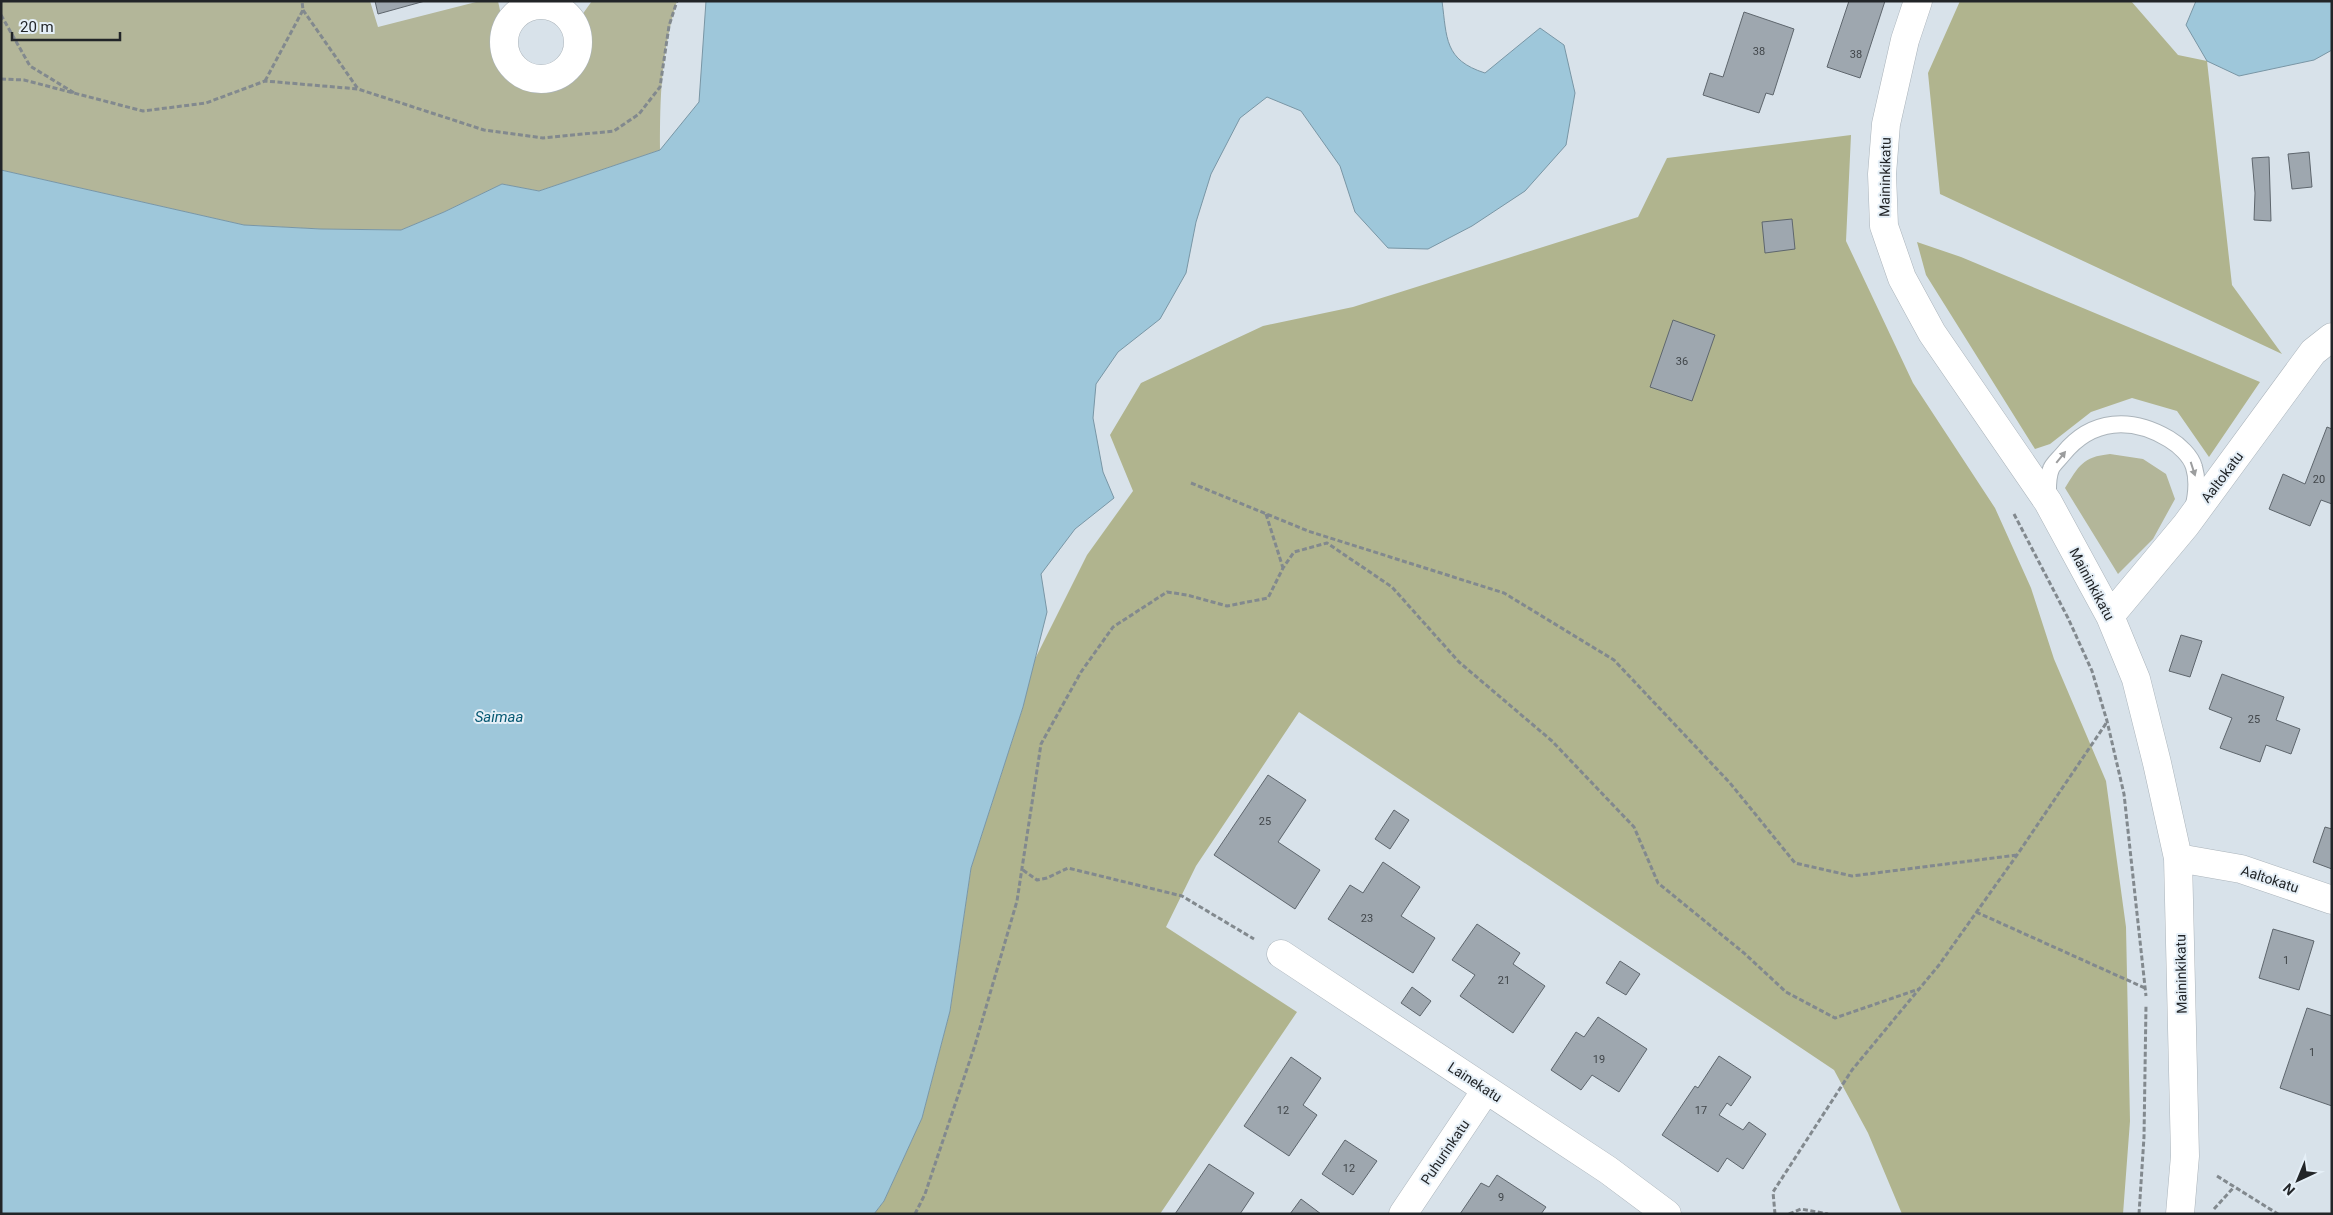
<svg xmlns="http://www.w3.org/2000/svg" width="2333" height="1215" viewBox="0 0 2333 1215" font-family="Roboto,sans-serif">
  <rect width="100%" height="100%" fill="#d8e2ea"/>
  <!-- green -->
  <path fill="#b3b699" d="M1 1H370L378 27 480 1H498C500 11 503 22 504 32 505 43 503 51 509 62 534 100 590 70 574 26L592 1H677C661 53 660 96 660 150L539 191 502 184 444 212 401 230 321 229 244 225 1 170Z
    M2110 454 2143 459 2166 474 2175 499 2153 539 2118 574 2065 488C2079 466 2082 457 2110 454Z"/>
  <!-- forest -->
  <path fill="#b0b48e" d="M1960 1H2131L2178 55 2207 61 2232 285 2282 354 1940 194 1928 73Z
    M1851 135 1846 241 1913 383 1995 508 2031 588 2054 659 2106 781 2126 927 2130 1121 2123 1214H1902L1868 1133 1834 1070 1299 712 1196 866 1166 927 1297 1012 1160 1214H874L884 1201 922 1118 950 1011 971 868 1023 707 1034 661 1087 555 1133 491 1110 435 1141 383 1263 326 1353 307 1638 217 1667 158Z
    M1917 242 1961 257 2260 382 2209 457 2177 411 2132 398 2091 412 2050 444 2035 449 1926 275Z"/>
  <!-- water -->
  <path fill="#9ec7da" stroke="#7996a5" d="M706 1H1442C1447 38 1444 60 1485 73L1540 28 1564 45 1575 93 1566 145 1525 191 1472 226 1428 249 1388 248 1355 212 1340 166 1301 111 1267 97 1240 118 1211 174 1196 222 1186 273 1160 319 1118 352 1096 384 1093 418 1103 472 1114 498 1075 529 1041 574 1047 612 1023 707 971 868 950 1011 922 1118 884 1201 874 1214H1V170L244 225 321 229 401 230 444 212 502 184 539 191 660 150 699 102Z
    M2196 1H2332V50L2314 60 2239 76 2207 61 2186 25Z"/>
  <!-- building -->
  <path fill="#9ea7af" stroke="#5e666d" d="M375 1H425L378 14Z
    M1849 1H1885L1860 78 1827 67Z
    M1744 12 1794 29 1773 95 1766 93 1759 113 1703 95 1710 73 1723 77Z
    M2309 152 2312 187 2292 189 2288 154Z
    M2269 157 2271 221 2254 220 2255 193 2252 158Z
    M1792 219 1795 249 1765 253 1762 222Z
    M1673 320 1715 335 1692 401 1650 387Z
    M2327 427 2332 429V504L2321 500 2310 526 2269 509 2283 474 2305 484Z
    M2181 635 2202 641 2190 677 2169 671Z
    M2222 674 2284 697 2276 720 2300 729 2291 754 2266 745 2260 762 2220 748 2232 718 2209 709Z
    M1268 775 1306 800 1278 842 1320 870 1295 909 1214 855Z
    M1394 810 1409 820 1390 849 1375 839Z
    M2325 827 2332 829V869L2313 862Z
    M1383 862 1420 887 1401 916 1435 938 1413 973 1328 919 1350 885 1363 893Z
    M1477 924 1520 953 1513 964 1545 986 1513 1033 1460 996 1475 975 1452 960Z
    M2273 929 2314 941 2299 990 2259 978Z
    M1620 961 1640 974 1626 995 1606 983Z
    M1412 987 1431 1001 1420 1016 1401 1003Z
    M2307 1008 2332 1016V1106L2280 1088Z
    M1598 1017 1647 1049 1619 1092 1592 1075 1581 1090 1551 1070 1576 1032 1584 1037Z
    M1719 1056 1751 1077 1731 1106 1727 1103 1719 1115 1743 1130 1749 1122 1766 1134 1743 1169 1727 1158 1718 1172 1662 1135 1695 1086 1698 1088Z
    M1291 1057 1321 1078 1303 1105 1317 1115 1289 1156 1244 1126Z
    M1345 1140 1377 1161 1353 1195 1322 1174Z
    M1209 1164 1254 1193 1240 1214H1175Z
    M1497 1175 1546 1207 1541 1214H1460L1481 1183 1489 1187Z
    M1301 1199 1321 1214H1290Z"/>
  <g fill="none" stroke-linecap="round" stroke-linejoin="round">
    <!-- service casing -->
    <g stroke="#abb4bb" stroke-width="18">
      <path id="service" d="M2048 500C2048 490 2047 478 2051 469 2053 464 2059 459 2063 454 2092 418 2132 417 2169 439 2179 445 2191 456 2194 467 2198 480 2196 497 2193 509"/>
    </g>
    <!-- minor casing -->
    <g stroke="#abb4bb" stroke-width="29">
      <path id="minor" d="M1918 1 1905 40 1886 124 1882 174 1884 226 1902 278 1932 333 2048 502 2110 616 2136 679 2157 763 2178 858 2185 1156 2180 1214
        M2110 616 2186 525 2313 352 2332 337
        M2178 858 2241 869 2332 900
        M1281 954 1608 1170 1667 1214
        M1403 1214 1486 1090"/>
    </g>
    <!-- tertiary casing -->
    <g stroke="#abb4bb" stroke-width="29">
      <path id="tertiary" d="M504 42a37 37 0 1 1 74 0a37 37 0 1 1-74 0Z"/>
    </g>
    <!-- path -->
    <path stroke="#82898e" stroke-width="3" stroke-dasharray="5 2.5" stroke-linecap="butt" d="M303 10 358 89
      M1 15 30 66 76 94
      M1 79 24 80 143 111 206 103 265 81 358 89 484 130 543 138 614 131 639 114 660 87 669 26 677 1
      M265 81 303 10 302 1
      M1191 483 1308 531 1504 593 1614 660 1730 783 1795 863 1852 876 2017 855
      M1266 514 1283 568
      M2014 514 2068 618 2092 671 2107 721 2124 794 2146 996
      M1023 870 1037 880 1047 878 1068 868 1182 896 1254 939
      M1976 912 2145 988
      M2217 1176 2278 1214
      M2214 1209 2234 1187
      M915 1214 925 1194 975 1045 1017 901 1041 744 1081 672 1113 627 1167 592 1187 595 1227 606 1268 598 1283 568 1294 552 1327 543 1392 587 1459 662 1552 741 1634 827 1658 883 1744 953 1786 992 1835 1018 1919 989
      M1775 1214 1773 1192 1852 1070 1939 965 2017 855 2107 722
      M1789 1214 1801 1209 1828 1214
      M2139 1214 2144 1137 2146 1005"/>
    <!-- service -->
    <use href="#service" stroke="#fff" stroke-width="16"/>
    <!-- minor -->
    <use href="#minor" stroke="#fff" stroke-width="28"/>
    <!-- tertiary -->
    <use href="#tertiary" stroke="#fff" stroke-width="28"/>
  </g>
  <!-- one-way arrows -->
  <defs><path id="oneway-solid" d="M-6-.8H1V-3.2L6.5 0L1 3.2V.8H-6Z" transform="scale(1.25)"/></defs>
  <g fill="#9c9d9e">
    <use href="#oneway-solid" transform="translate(2061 457) rotate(-51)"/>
    <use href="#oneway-solid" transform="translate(2193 469) rotate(72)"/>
  </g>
  <g text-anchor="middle" stroke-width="4" stroke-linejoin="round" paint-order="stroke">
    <!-- number labels -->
    <g font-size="11" fill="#41464a">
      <text x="1759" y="55">38</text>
      <text x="1856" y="58">38</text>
      <text x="1682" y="365">36</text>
      <text x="2319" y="483">20</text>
      <text x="2254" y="723">25</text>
      <text x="1265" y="825">25</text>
      <text x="1367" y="922">23</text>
      <text x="2286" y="964">1</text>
      <text x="1504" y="984">21</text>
      <text x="2312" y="1056">1</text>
      <text x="1599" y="1063">19</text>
      <text x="1283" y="1114">12</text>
      <text x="1701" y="1114">17</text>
      <text x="1349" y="1172">12</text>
      <text x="1501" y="1201">9</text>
    </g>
    <!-- street labels -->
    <g font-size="14" fill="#222528" stroke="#e5eff7">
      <text transform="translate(1885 177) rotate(-89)" y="5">Maininkikatu</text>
      <text transform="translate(2222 477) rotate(-53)" y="5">Aaltokatu</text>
      <text transform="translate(2092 584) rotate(62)" y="5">Maininkikatu</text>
      <text transform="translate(2270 879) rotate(18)" y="5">Aaltokatu</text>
      <text transform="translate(2181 974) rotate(-91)" y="5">Maininkikatu</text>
      <text transform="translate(1475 1082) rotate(33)" y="5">Lainekatu</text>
      <text transform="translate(1445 1152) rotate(-56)" y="5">Puhurinkatu</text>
    </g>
    <!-- water labels -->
    <g font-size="15" font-style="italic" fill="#065973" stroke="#e5eff7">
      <text x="499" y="722">Saimaa</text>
    </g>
  </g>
  <!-- border -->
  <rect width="2333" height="1215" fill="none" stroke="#222528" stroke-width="5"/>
  <!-- north arrow -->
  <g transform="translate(2298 1180) rotate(224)" stroke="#e5eff7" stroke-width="4" paint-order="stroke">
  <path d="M0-4L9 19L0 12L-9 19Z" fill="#222528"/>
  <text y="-8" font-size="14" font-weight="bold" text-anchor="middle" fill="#222528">N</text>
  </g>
  <!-- scale -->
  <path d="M12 32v8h108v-8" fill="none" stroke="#222528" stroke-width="2.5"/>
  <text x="20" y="32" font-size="15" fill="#222528" stroke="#e5eff7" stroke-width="4" paint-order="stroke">20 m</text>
</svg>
